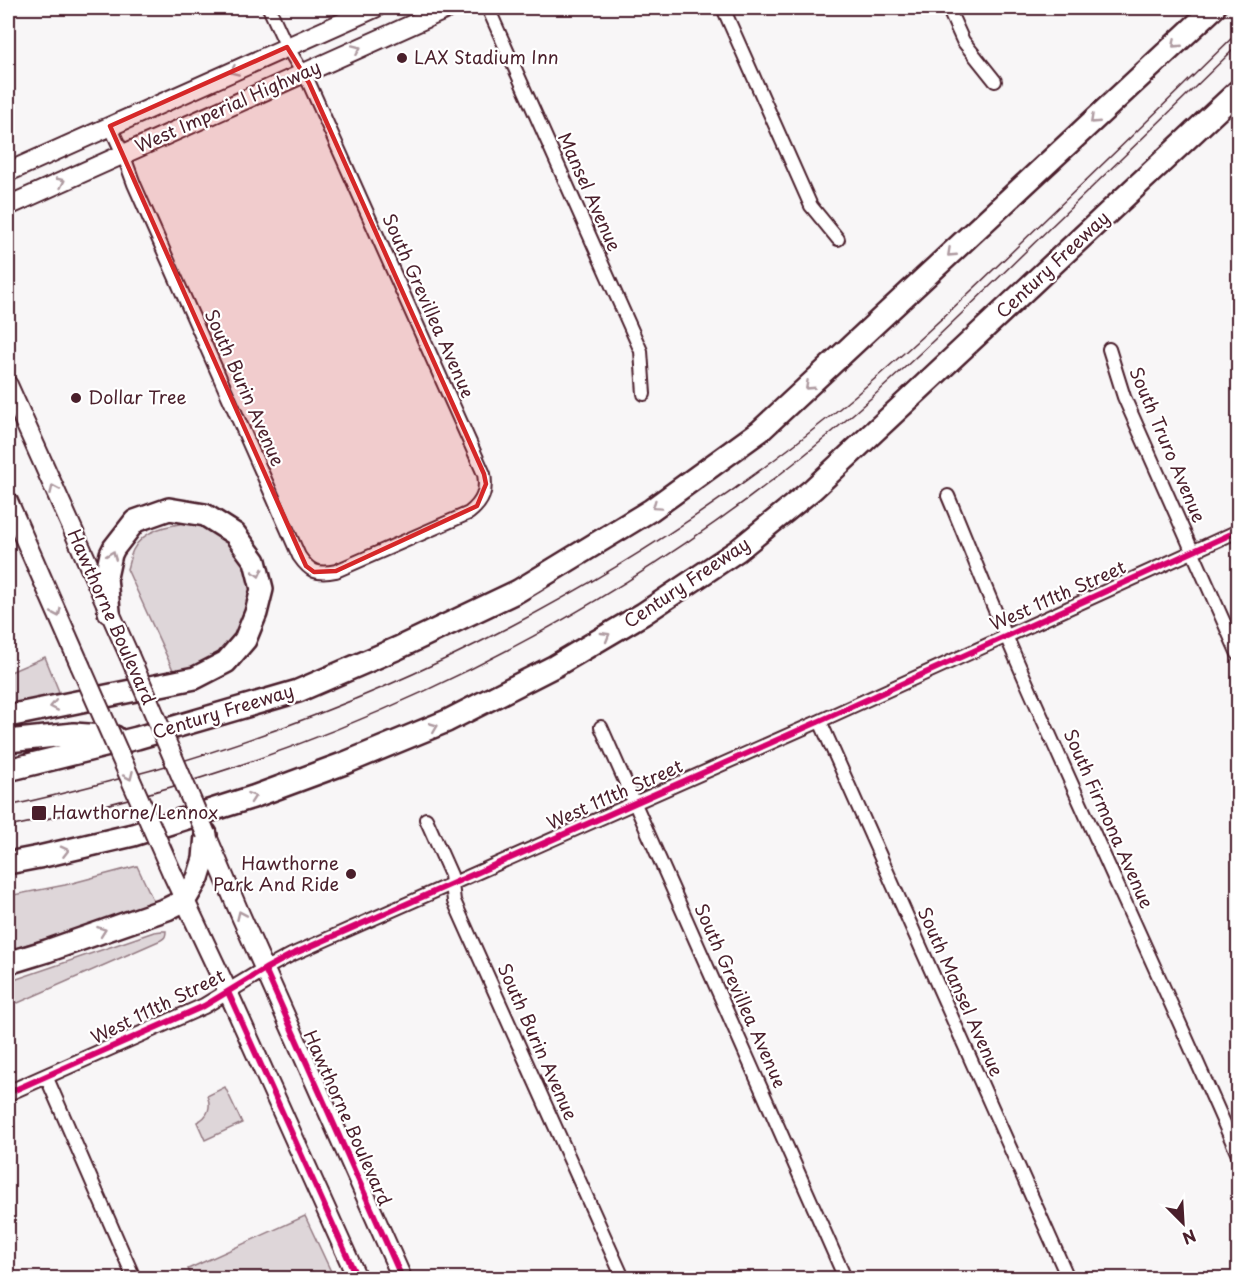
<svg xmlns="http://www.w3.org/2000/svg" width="1246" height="1286" viewBox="0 0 1246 1286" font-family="'Playpen Sans',sans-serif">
  <rect width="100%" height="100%" fill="#f8f6f7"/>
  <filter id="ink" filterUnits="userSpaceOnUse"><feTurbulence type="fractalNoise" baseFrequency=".0167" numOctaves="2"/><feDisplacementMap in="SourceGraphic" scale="12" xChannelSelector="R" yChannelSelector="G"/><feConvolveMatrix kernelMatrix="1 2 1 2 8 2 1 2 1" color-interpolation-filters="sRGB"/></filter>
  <g filter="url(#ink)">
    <!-- green -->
    <path fill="#ded6d9" stroke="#947a82" stroke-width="1.5" d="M191 522 203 525 228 541 246 567 252 586 245 624 220 655 204 664 174 672 127 569C129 563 130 556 133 550 143 529 170 525 191 522Z
      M45 657 62 699 8 704V673Z
      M137 866 154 902 59 935 8 950V896L65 885Z
      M162 931H166C166 936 165 938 161 940L18 1003 8 1000V982L154 932Z
      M225 1087 242 1123 205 1140 197 1122C208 1117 212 1107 207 1096Z
      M305 1216 334 1278H192L188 1269Z"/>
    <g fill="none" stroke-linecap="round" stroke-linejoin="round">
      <!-- minor casing -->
      <g stroke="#4a1f2b" stroke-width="16">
        <path id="minor" d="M488 8 641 351 644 394
          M723 8 811 206 838 239
          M948 8 963 41 995 81
          M110 126 123 154 134 184 299 556C310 572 317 575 336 571L469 513C483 502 487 491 484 474L309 83 287 47 269 8
          M1109 349 1124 397 1238 654
          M948 496C968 543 986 591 1007 638 1082 811 1163 982 1238 1155
          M820 721 1068 1278
          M601 727 845 1278
          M426 819 451 875 454 901 623 1278
          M265 969 291 955 820 721 1238 531
          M46 1076 134 1278"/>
      </g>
      <!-- tertiary casing -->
      <g stroke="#4a1f2b" stroke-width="18">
        <path id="tertiary" d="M8 1093 204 1006 265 969"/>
      </g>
      <!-- primary casing -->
      <g stroke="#4a1f2b" stroke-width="22">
        <path id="primary" d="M8 172 375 8
          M8 206 449 8
          M8 385 129 655
          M8 501 80 665
          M206 834 240 914 402 1278
          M172 873 228 992 357 1278"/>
      </g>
      <!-- motorway casing -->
      <g stroke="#4a1f2b" stroke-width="26">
        <path id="motorway" d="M8 716 195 678 226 662 245 640 256 613 262 589 255 561 235 534 205 515 169 509 135 521 114 548 111 554 106 577 109 612
          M8 741 74 734 115 737
          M8 770 137 738 298 691 398 648 518 591 651 510 760 431 1214 8
          M8 863 39 857 133 835 253 797 345 763 447 721 555 666 643 614 737 551 813 489 1238 91
          M8 963 47 951 167 909 185 900 198 878 204 859 206 834"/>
      </g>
      <!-- minor -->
      <use href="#minor" stroke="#fff" stroke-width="12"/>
      <!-- tertiary -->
      <use href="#tertiary" stroke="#fff" stroke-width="14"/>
      <!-- primary -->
      <use href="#primary" stroke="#fff" stroke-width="18"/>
      <!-- motorway -->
      <use href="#motorway" stroke="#fff" stroke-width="21"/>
      <!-- tram -->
      <path stroke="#4a1f2b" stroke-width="1.5" d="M8 806C56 796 104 783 152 770 400 699 632 577 833 414 898 361 959 303 1020 244 1093 174 1166 103 1238 32
        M8 827C293 771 565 645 793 464 875 399 949 326 1024 253 1095 184 1167 115 1238 45"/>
      <!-- primary-bridge casing -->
      <g stroke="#4a1f2b" stroke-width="22" stroke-linecap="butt">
        <path id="primary-bridge" d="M129 655 206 834
          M80 665 172 873"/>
      </g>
      <!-- primary-bridge -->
      <use href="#primary-bridge" stroke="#fff" stroke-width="18"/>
      <!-- cycleway casing -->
      <g stroke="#fff" stroke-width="10">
        <path id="cycleway" d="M265 969 402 1278
          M228 992 357 1278
          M8 1093 204 1006 265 969 291 955 820 721 1238 531"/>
      </g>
      <!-- cycleway -->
      <use href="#cycleway" stroke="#d6006c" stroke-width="6"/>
    </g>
    <!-- one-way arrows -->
    <defs><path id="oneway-chevron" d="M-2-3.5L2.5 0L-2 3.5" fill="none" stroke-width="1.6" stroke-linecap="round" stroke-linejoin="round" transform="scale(1.5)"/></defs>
    <g stroke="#ae9aa0">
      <use href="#oneway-chevron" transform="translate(1176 44) rotate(137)"/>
      <use href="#oneway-chevron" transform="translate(357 49) rotate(-24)"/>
      <use href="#oneway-chevron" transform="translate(234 71) rotate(156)"/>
      <use href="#oneway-chevron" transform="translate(1094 120) rotate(137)"/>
      <use href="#oneway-chevron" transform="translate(61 182) rotate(-25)"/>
      <use href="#oneway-chevron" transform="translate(951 253) rotate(137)"/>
      <use href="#oneway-chevron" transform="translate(809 386) rotate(137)"/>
      <use href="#oneway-chevron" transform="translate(54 489) rotate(-114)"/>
      <use href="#oneway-chevron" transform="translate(656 506) rotate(145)"/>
      <use href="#oneway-chevron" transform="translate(112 555) rotate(-69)"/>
      <use href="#oneway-chevron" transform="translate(258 573) rotate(76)"/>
      <use href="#oneway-chevron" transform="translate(57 613) rotate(66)"/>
      <use href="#oneway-chevron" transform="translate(606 636) rotate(-30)"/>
      <use href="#oneway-chevron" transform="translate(54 706) rotate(169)"/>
      <use href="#oneway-chevron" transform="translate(434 727) rotate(-22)"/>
      <use href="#oneway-chevron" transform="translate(129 776) rotate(66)"/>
      <use href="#oneway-chevron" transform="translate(252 797) rotate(-19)"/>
      <use href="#oneway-chevron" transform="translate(65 851) rotate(-14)"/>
      <use href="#oneway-chevron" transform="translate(241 915) rotate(-114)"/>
      <use href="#oneway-chevron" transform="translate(102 931) rotate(-20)"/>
    </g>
  </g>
  <!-- marked area -->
  <path fill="#d62828" fill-opacity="0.2" stroke="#d62828" stroke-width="4.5" stroke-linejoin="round" d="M287 47 309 83 484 474 486 484 477 506 336 571 314 572 306 566 110 126Z"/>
  <!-- markers -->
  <g fill="#4a1f2b" stroke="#fff" stroke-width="2">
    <circle cx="402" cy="58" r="6"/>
    <circle cx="76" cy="398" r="6"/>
    <rect x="31" y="805" width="16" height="16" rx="3"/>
    <circle cx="351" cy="874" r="6"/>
  </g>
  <g text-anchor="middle" stroke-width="4.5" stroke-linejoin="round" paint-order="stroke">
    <!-- poi labels -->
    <g font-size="18" fill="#4a1f2b" stroke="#fff" text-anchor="start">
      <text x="414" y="64">LAX Stadium Inn</text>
      <text x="88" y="404">Dollar Tree</text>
      <text x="52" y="819">Hawthorne/Lennox</text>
      <text x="339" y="870" text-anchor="end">Hawthorne<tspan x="339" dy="21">Park And Ride</tspan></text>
    </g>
    <!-- street labels -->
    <g font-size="18" fill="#4a1f2b" stroke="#fff">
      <text transform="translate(228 107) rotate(-24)" y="6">West Imperial Highway</text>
      <text transform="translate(589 192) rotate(66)" y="6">Mansel Avenue</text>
      <text transform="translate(1053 265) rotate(-43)" y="6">Century Freeway</text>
      <text transform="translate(428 306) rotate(66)" y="6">South Grevillea Avenue</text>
      <text transform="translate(244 388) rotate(66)" y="6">South Burin Avenue</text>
      <text transform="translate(1167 445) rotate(67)" y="6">South Truro Avenue</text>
      <text transform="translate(687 583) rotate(-34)" y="6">Century Freeway</text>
      <text transform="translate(1058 596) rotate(-24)" y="6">West 111th Street</text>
      <text transform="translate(111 617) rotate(66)" y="6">Hawthorne Boulevard</text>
      <text transform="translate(223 712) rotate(-17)" y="6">Century Freeway</text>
      <text transform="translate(615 795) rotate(-24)" y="6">West 111th Street</text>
      <text transform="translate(1108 819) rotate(66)" y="6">South Firmona Avenue</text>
      <text transform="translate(960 992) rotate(66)" y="6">South Mansel Avenue</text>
      <text transform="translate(740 996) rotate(66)" y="6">South Grevillea Avenue</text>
      <text transform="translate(158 1007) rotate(-26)" y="6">West 111th Street</text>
      <text transform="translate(537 1042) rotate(66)" y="6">South Burin Avenue</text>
      <text transform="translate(347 1118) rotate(66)" y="6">Hawthorne Boulevard</text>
    </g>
  </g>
  <!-- margin -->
  <rect width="1246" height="1286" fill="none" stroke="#fff" stroke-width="30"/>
  <rect x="15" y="15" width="1216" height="1256" fill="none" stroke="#4a1f2b" stroke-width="2" filter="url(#ink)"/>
  <!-- north arrow -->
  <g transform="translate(1183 1223) rotate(156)" stroke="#ffffff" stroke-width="4.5" paint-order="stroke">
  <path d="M0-4.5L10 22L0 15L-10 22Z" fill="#4a1f2b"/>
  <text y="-9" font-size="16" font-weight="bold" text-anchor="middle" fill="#4a1f2b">N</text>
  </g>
</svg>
